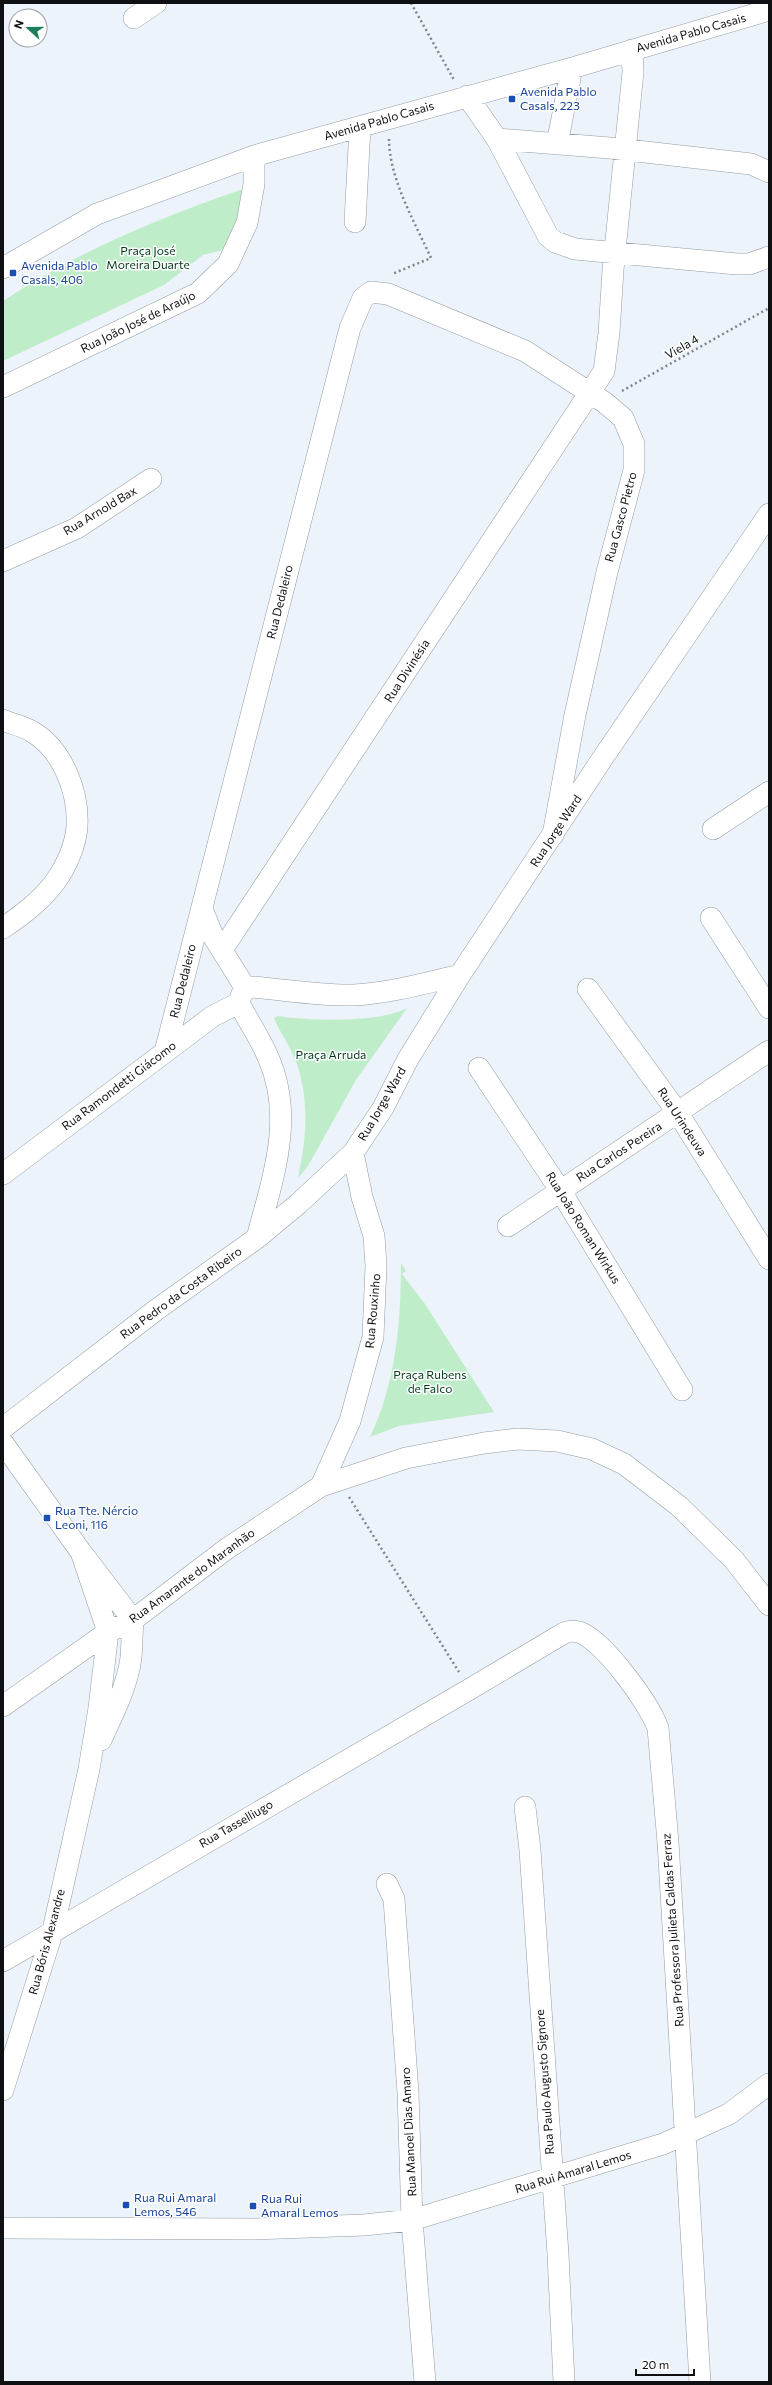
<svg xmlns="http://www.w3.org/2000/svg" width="772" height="2385" viewBox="0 0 772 2385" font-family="Commissioner,sans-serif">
  <rect width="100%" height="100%" fill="#ecf3fa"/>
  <!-- green -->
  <path fill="#bfedca" d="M240 190H245L242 209 227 249 203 255 164 285 3 361V301C77 252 156 219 240 190Z
    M407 1008 356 1080 308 1166 298 1178C307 1136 310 1097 294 1056 288 1043 279 1031 274 1018L278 1016C308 1021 380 1023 407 1008Z
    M401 1263 406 1271 402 1274 425 1304 494 1412 399 1426 370 1437C396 1383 401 1322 401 1263Z"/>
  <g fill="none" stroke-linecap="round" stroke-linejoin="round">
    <!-- minor casing -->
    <g stroke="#959ca2" stroke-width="22">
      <path id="minor" d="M134 18 156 3
        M467 96 497 139 610 148 751 164 769 172
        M497 139 548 236 555 242 575 249 737 264H749L769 257
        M557 144 572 68
        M355 222 360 127
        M3 268 97 214 254 156 572 68 769 10
        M3 387 198 293 228 264 247 223 254 184V156
        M3 561 77 528 151 479
        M3 720C12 724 23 726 31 731 62 748 79 792 77 826 76 845 66 867 55 882 41 901 22 915 3 928
        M713 829 769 792
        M202 909 213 936 246 989
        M711 918 769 1008
        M222 950 604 371 609 333 613 270 633 72 632 50
        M588 989 678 1113 769 1259
        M165 1052 350 328 363 298 371 292 388 294 525 351 604 402 623 418 634 444V470L607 572 575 715 553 835
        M479 1068 560 1190 682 1390
        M3 1174 213 1016 239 1003
        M508 1226 769 1051
        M257 1238C273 1177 295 1117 268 1057 260 1038 248 1021 239 1003 241 994 243 989 253 987 287 990 320 996 354 995 390 993 426 983 460 975
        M3 1428 156 1310 257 1238 298 1204 353 1153 383 1108 408 1059 460 975 602 759 769 514
        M3 1443 81 1552 133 1620C132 1633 132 1645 131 1658 127 1687 113 1714 101 1740
        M321 1486 350 1421 373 1337 376 1266 374 1236 362 1197 353 1153
        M3 1706 108 1632 133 1620 225 1550 321 1486 406 1458 484 1443 518 1439 557 1441 592 1449 624 1464 679 1506 734 1560 769 1605
        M525 1807 530 1850 558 2254 564 2382
        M387 1884 394 1899 408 2092 412 2220 425 2382
        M3 1961 470 1689 564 1633C568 1631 574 1631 579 1632 603 1640 649 1703 658 1728L668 1842 700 2382
        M3 2090 53 1930 89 1769 99 1708 108 1632 81 1552
        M3 2228 253 2229 364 2225 412 2220 663 2144 729 2114 769 2084"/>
    </g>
    <!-- path -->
    <path stroke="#80858a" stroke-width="2.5" stroke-dasharray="2 3" stroke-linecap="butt" d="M411 3 454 80
      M389 139C389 178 415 223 431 258L392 274
      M622 391 769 308
      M349 1497 459 1672"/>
    <!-- minor -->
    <use href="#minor" stroke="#fff" stroke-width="21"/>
  </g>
  <!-- markers -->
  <g fill="#1a4fb4" stroke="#fff" stroke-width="1.5">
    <rect x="508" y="95" width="8" height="8" rx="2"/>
    <rect x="9" y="269" width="8" height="8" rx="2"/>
    <rect x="43" y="1514" width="8" height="8" rx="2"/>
    <rect x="122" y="2201" width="8" height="8" rx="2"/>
    <rect x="249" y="2202" width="8" height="8" rx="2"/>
  </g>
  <g text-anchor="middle" stroke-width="3" stroke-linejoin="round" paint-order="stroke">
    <!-- street labels -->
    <g font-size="12" fill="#0e1013" stroke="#fff">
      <text transform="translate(691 33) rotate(-16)" y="4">Avenida Pablo Casais</text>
      <text transform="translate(379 121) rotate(-16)" y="4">Avenida Pablo Casais</text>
      <text transform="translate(138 322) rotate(-26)" y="4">Rua João José de Araújo</text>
      <text transform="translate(682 347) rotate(-30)" y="4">Viela 4</text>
      <text transform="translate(100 511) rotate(-31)" y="4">Rua Arnold Bax</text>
      <text transform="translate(621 517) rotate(-75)" y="4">Rua Gasco Pietro</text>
      <text transform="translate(280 602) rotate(-76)" y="4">Rua Dedaleiro</text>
      <text transform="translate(407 671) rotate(-57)" y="4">Rua Divinésia</text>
      <text transform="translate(556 831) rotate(-57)" y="4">Rua Jorge Ward</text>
      <text transform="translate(183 981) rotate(-76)" y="4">Rua Dedaleiro</text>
      <text transform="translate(119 1086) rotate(-37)" y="4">Rua Ramondetti Giácomo</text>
      <text transform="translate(382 1104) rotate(-60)" y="4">Rua Jorge Ward</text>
      <text transform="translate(682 1122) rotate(57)" y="4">Rua Urindeuva</text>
      <text transform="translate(619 1152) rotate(-33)" y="4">Rua Carlos Pereira</text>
      <text transform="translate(583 1228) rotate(58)" y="4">Rua João Roman Wirkus</text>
      <text transform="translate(181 1293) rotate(-36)" y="4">Rua Pedro da Costa Ribeiro</text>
      <text transform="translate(373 1311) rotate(-85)" y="4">Rua Rouxinho</text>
      <text transform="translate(192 1576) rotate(-36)" y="4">Rua Amarante do Maranhão</text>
      <text transform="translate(236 1824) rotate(-30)" y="4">Rua Tasselliugo</text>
      <text transform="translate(673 1930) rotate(-94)" y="4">Rua Professora Julieta Caldas Ferraz</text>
      <text transform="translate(47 1942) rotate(-75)" y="4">Rua Bóris Alexandre</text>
      <text transform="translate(545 2082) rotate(-94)" y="4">Rua Paulo Augusto Signore</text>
      <text transform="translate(409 2132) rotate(-93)" y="4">Rua Manoel Dias Amaro</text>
      <text transform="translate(573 2172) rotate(-17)" y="4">Rua Rui Amaral Lemos</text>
    </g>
    <!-- transit labels -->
    <g font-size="12" fill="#164399" stroke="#fff" text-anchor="start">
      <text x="520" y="96">Avenida Pablo<tspan x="520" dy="14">Casals, 223</tspan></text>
      <text x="21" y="270">Avenida Pablo<tspan x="21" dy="14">Casals, 406</tspan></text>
      <text x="55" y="1515">Rua Tte. Nércio<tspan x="55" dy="14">Leoni, 116</tspan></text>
      <text x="134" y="2202">Rua Rui Amaral<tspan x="134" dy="14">Lemos, 546</tspan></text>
      <text x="261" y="2203">Rua Rui<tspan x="261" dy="14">Amaral Lemos</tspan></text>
    </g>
    <!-- park labels -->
    <g font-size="12" fill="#013a1a" stroke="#fff">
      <text x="148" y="255">Praça José<tspan x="148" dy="14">Moreira Duarte</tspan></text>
      <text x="331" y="1059">Praça Arruda</text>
      <text x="430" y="1379">Praça Rubens<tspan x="430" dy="14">de Falco</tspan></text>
    </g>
  </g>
  <!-- border -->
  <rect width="772" height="2385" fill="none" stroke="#0e1013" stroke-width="8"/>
  <!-- north arrow -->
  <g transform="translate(28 28) rotate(291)"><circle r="19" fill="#ffffff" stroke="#9f9fa1"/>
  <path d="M0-3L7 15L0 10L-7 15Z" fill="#1d805a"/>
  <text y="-6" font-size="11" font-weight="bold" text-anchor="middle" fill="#0e1013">N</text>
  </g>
  <!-- scale -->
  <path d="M636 2369v6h58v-6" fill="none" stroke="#0e1013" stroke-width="2"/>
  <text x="642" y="2369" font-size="12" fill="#0e1013" stroke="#ffffff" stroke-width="3" paint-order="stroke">20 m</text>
</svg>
